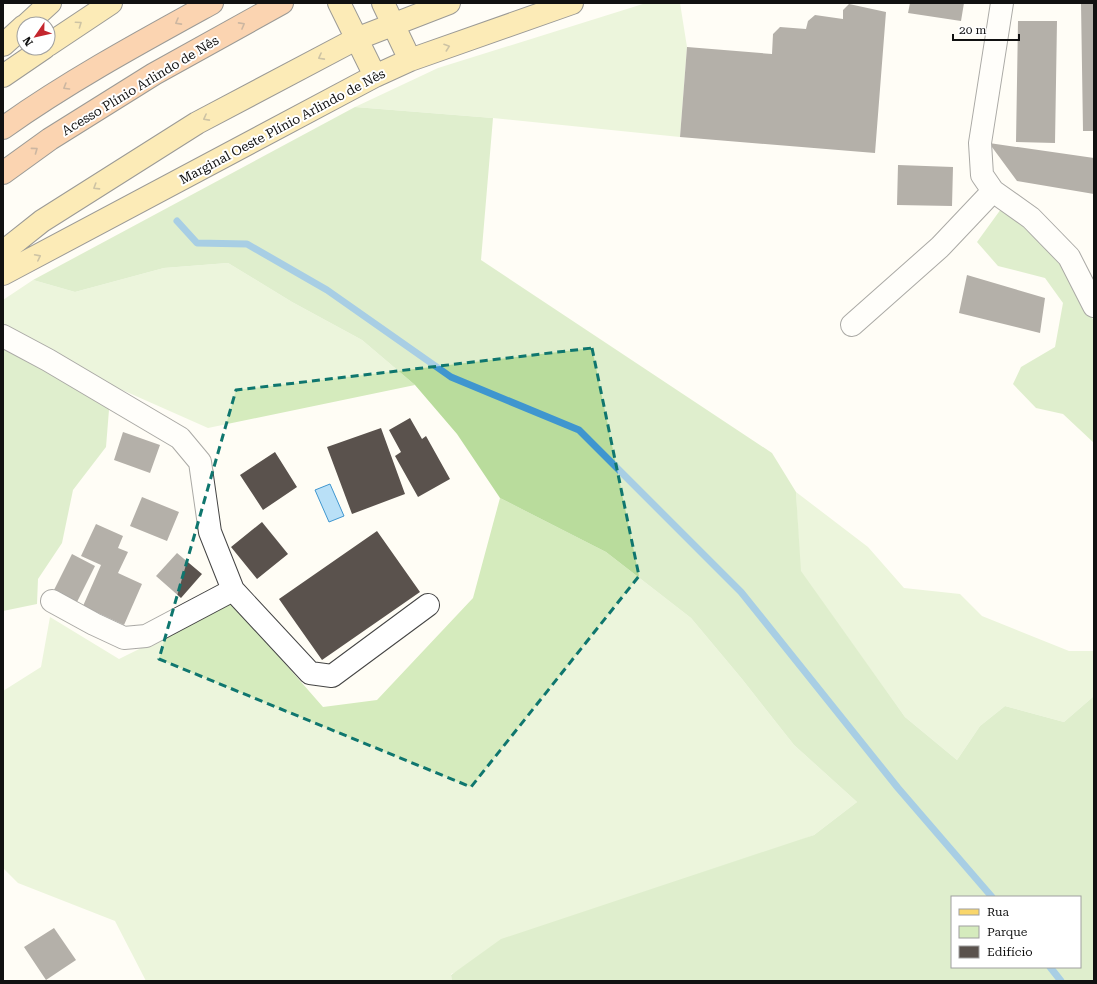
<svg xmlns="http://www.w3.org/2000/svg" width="1097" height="984" viewBox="0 0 1097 984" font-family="'Roboto Serif',serif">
  <rect width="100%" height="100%" fill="#fffdf5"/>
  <!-- green -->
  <path fill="#d5ebbd" d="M646 3H680L687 47 680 137 493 118 355 107 438 68Z
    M228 263 292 302 362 340 415 385 208 428 111 385 57 356 3 324V300L33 280 75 292 164 268Z
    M796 492 868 547 904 588 960 594 982 616 1069 651H1094V696L1064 722 1005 706 980 726 957 760 905 717 800 571Z
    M500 498 606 552 691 618 742 679 794 745 857 802 814 835 451 974 452 981H146L115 921 18 883 3 868V691L41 667 50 617 119 659 232 603 323 707 377 700 473 598Z"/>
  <!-- forest -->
  <path fill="#b9dc9c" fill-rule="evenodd" d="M355 107 493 118 481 260 772 453 796 492 801 571 905 717 957 760 980 726 1005 706 1064 722 1094 696V981H452L451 975 501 939 814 835 857 802 794 745 742 679 691 618 606 552 500 498 457 434 415 385 362 340 292 302 228 263 164 268 75 292 33 280ZM952 897H1080V967H952Z
    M1001 209 1025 222 1060 263 1094 321V443L1063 414 1036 408 1013 384 1021 367 1055 347 1063 303 1045 278 998 266 977 242Z
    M3 324 57 356 111 385 106 447 73 490 62 543 38 579 37 604 3 611Z"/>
  <!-- water -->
  <path fill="#b9e0f7" stroke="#3f96cf" d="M330 484 344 516 329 522 315 490Z"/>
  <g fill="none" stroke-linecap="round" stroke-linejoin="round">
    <!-- stream -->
    <path stroke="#3f96cf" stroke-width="7" d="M177 221 197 243 247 244 327 290 451 377 579 430 741 592 898 788 992 897
      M1050 967 1061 981"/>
  </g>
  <!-- building -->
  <path fill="#5a524d" d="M910 3H964L961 21 908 13Z
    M1081 3H1094V131H1083Z
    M849 4 886 12 875 153 680 137 687 47 772 54 773 34 780 27 806 29 808 21 815 15 843 19V10Z
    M1018 21H1057L1055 143 1016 142Z
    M989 143 1094 158V194L1017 181Z
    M898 165 953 167 952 206 897 205Z
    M967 275 1045 298 1040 333 959 313Z
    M410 418 422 439 426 436 450 479 418 497 395 456 401 452 389 430Z
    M381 428 405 494 352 514 327 447Z
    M123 432 160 445 150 473 114 460Z
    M275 452 297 487 263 510 240 475Z
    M142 497 179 512 167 541 130 526Z
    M262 522 288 554 257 579 231 547Z
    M96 524 123 536 118 548 128 552 118 573 142 584 124 625 83 606 101 565 81 556Z
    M377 531 420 592 322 660 279 599Z
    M177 553 202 574 181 598 156 576Z
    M72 554 95 566 77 602 54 590Z
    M54 928 76 960 46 980 24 947Z"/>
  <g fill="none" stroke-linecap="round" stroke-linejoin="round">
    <!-- minor casing -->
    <g stroke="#444" stroke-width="24">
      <path id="minor" d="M1002 3 980 143 982 175 993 191 1031 218 1069 257 1094 306
        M852 325 940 247 993 191
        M3 336 48 360 180 438 200 462 210 532 233 590 310 673 332 676 428 605
        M52 601 94 624 124 638 146 636 233 590"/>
    </g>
    <!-- major casing -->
    <g stroke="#222" stroke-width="24">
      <path id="major" d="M339 3 375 76
        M383 3 410 60
        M27 24 50 3
        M3 45 24 26
        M48 45 111 3
        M3 76 44 48
        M3 252 42 221 197 123 356 39 449 3
        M3 274 375 76 410 60 572 3"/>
    </g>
    <!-- highway casing -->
    <g stroke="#222" stroke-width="24">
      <path id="highway" d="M3 128C69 81 141 42 212 3
        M3 173 50 139 154 74 282 3"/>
    </g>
    <!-- minor -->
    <use href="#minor" stroke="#fff" stroke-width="22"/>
    <!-- major -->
    <use href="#major" stroke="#f9d66b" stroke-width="22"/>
    <!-- highway -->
    <use href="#highway" stroke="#f5a25d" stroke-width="22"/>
  </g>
  <!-- one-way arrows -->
  <defs><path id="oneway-chevron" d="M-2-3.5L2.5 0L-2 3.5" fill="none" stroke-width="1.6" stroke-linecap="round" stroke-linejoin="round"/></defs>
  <g stroke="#8e613b">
    <use href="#oneway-chevron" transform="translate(178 22) rotate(151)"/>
    <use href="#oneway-chevron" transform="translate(242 25) rotate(-29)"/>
    <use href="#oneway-chevron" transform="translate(66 87) rotate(149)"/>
    <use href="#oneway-chevron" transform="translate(35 150) rotate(-36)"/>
  </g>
  <g stroke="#917d42">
    <use href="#oneway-chevron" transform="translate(79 24) rotate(-35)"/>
    <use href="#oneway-chevron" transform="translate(447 47) rotate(-19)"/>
    <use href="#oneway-chevron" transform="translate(321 57) rotate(152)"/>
    <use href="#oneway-chevron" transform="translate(206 118) rotate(152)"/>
    <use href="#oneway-chevron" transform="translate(96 187) rotate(148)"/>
    <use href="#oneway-chevron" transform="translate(38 257) rotate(-27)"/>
  </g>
  <!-- marked area -->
  <path d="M0 0H1097V984H0ZM592 348 639 576 471 787 159 659 236 390Z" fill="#fffdf5" fill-opacity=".55" fill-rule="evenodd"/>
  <path fill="none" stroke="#0f766e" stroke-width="3" stroke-dasharray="8 5" stroke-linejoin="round" d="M592 348 639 576 471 787 159 659 236 390Z"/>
  <g text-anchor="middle" stroke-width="4" stroke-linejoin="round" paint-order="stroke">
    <!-- street labels -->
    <g font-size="13" fill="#111" stroke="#fff">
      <text transform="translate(140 85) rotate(-31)" y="5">Acesso Plínio Arlindo de Nês</text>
      <text transform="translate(282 126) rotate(-28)" y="5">Marginal Oeste Plínio Arlindo de Nês</text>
    </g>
  </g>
  <!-- border -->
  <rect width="1097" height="984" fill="none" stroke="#111111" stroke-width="8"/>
  <!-- legend -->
  <rect x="951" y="896" width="130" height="72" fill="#ffffff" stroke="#a0a0a0"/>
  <rect x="959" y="909" width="20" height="6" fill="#f9d66b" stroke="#a0a0a0"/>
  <text x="987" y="916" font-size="12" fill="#111111">Rua</text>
  <rect x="959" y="926" width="20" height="12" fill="#d5ebbd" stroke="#a0a0a0"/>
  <text x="987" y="936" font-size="12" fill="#111111">Parque</text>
  <rect x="959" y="946" width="20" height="12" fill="#5a524d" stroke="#a0a0a0"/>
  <text x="987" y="956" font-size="12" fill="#111111">Edifício</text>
  <!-- north arrow -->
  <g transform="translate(36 36) rotate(236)"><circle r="19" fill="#ffffff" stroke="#a0a0a0"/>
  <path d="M0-3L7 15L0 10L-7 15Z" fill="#c4262e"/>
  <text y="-6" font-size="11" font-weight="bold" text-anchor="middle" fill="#111111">N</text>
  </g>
  <!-- scale -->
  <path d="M953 34v6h66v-6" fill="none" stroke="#111111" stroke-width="2"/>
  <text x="959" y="34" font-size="12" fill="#111111" stroke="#ffffff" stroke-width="3" paint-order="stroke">20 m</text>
</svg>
